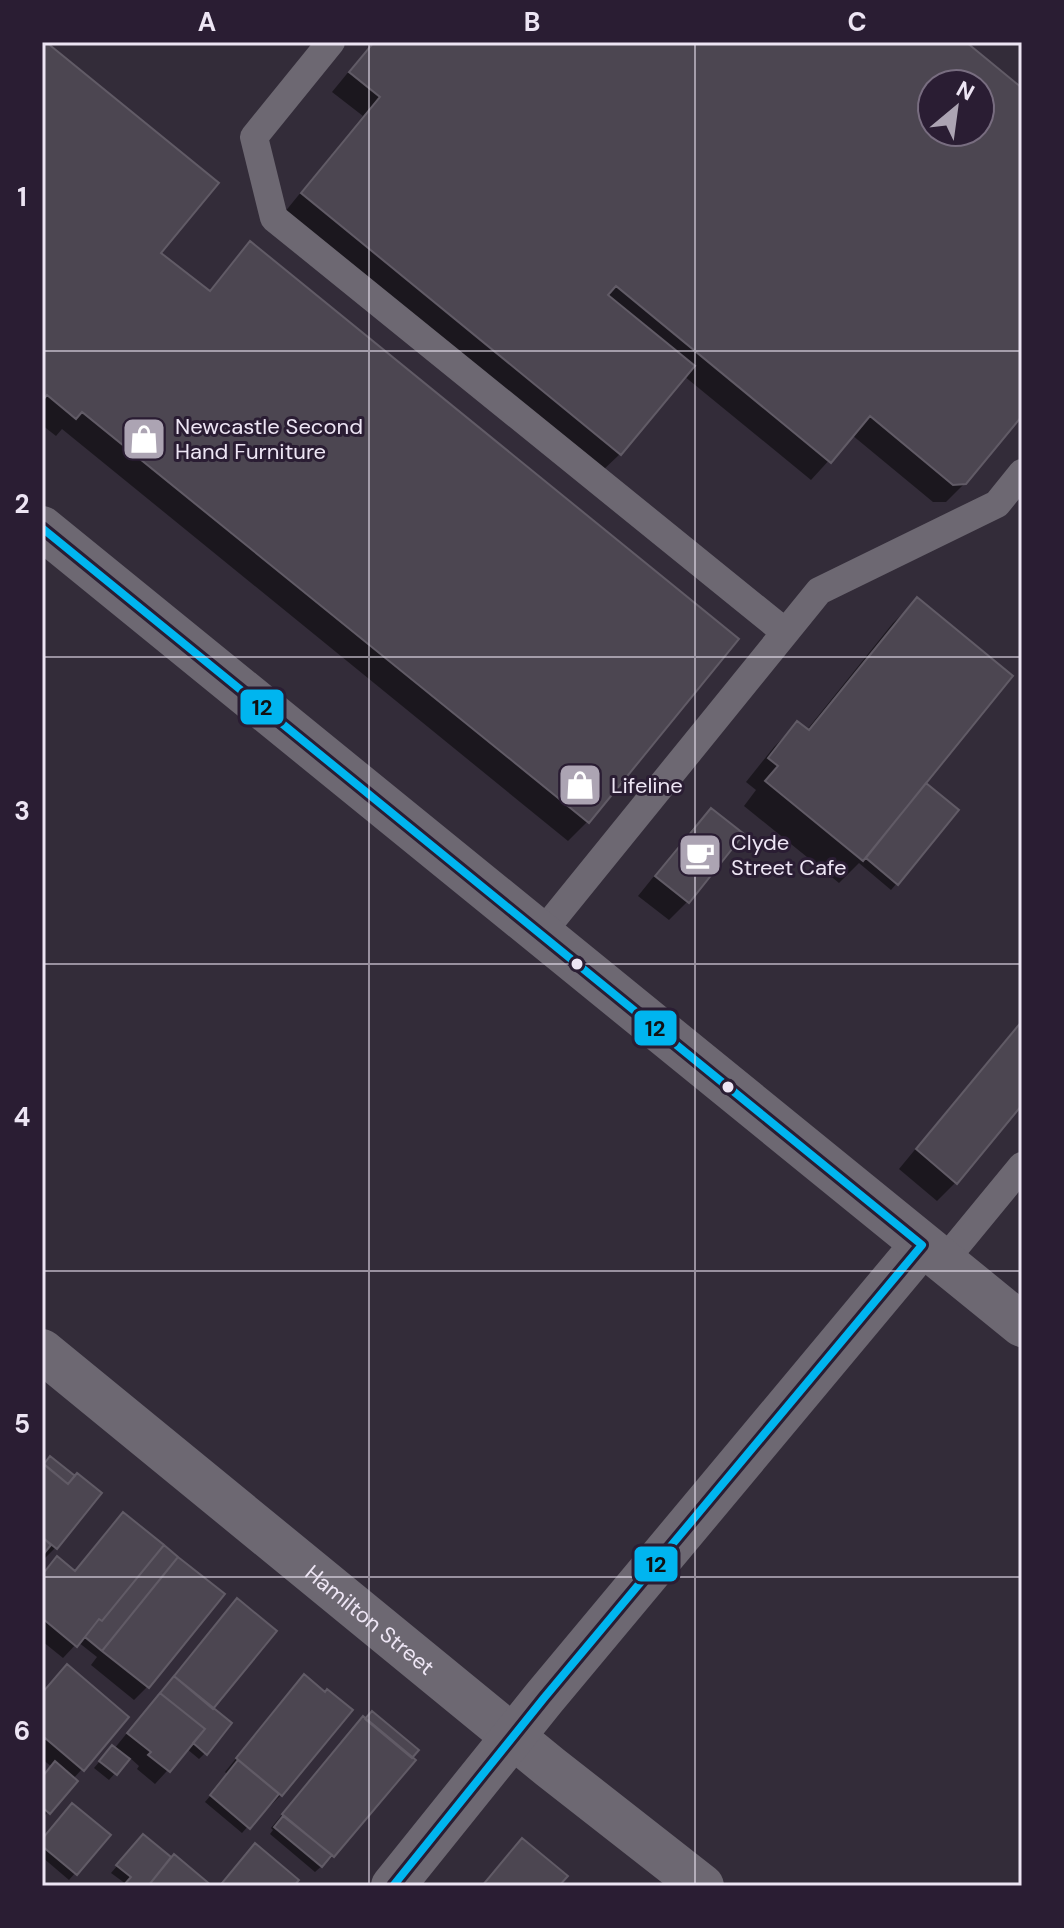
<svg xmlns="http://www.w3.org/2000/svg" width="1064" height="1928" viewBox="0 0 1064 1928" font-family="'DM Sans',sans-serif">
  <rect width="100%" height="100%" fill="#332c39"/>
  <!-- shadow -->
  <path fill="#0007" fill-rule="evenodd" d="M42 42 159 253 208 292 232 263 250 244 736 639 587 822 568 841 62 429 56 436 42 425Z
    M373 42H963L1022 90V413L965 483 946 502H933L852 435 811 480 684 376 620 454 601 472 284 213 363 116 332 92ZM932 84H980V132H932Z
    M917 600 923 784 897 883 891 890 859 863 839 883 744 806 756 790 746 782 774 747 797 724 806 731 893 623Z
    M711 810 741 834 687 902 669 920 638 896 692 829Z
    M1022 1020V1102L956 1182 937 1201 899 1169Z
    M50 1458 75 1478 56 1547 43 1560 42 1466Z
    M123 1514 222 1594 147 1687 134 1700 91 1665 97 1657 78 1642 63 1658 42 1641V1574L57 1559 74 1573 110 1527Z
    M237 1601 211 1709 205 1753 199 1759 187 1749 155 1784 137 1769 139 1766 129 1757 109 1780 94 1768 106 1754 114 1749 224 1614Z
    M292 1690 281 1795 268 1808 266 1806 242 1833 205 1802 228 1775 225 1772Z
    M42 1694 82 1769 73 1779 43 1818 42 1778 52 1767 42 1759Z
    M350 1732 333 1856 315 1872 270 1834 273 1830 271 1828Z
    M108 1835 69 1880 42 1857V1840Z
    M143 1836 171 1859 209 1886H125L126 1884 111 1873Z"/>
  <!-- building -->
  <path fill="#4c4651" stroke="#615b66" stroke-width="2" fill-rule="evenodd" d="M42 42H46L219 183 161 253 210 291 250 241 739 639 589 823 82 412 76 419 47 395 42 401Z
    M374 42H966L1022 88V416L966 484 953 485 870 416 831 463 616 286 608 295 695 366 621 455 301 193 380 97 349 72ZM932 84H980V132H932Z
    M917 597 1013 676 863 861 765 781 778 766 768 758 797 721 809 730Z
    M926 783 959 810 898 885 866 858Z
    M711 808 744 834 689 903 655 876Z
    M1022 1021V1105L957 1184 916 1149Z
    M50 1456 75 1476 68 1484 44 1464Z
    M42 1463 68 1484 77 1473 102 1493 57 1549 42 1537Z
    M123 1512 164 1545 102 1621 99 1619 77 1647 42 1618V1575L57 1556 75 1571Z
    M42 1537 51 1545 42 1556Z
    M164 1545 178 1557 102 1651 85 1637 99 1619 102 1621Z
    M178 1557 225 1594 149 1688 102 1651Z
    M237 1598 277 1631 213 1709 174 1676Z
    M67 1664 129 1717 84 1771 45 1738 42 1742V1693Z
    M304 1674 325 1692 327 1689 353 1710 282 1796 236 1758Z
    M174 1676 232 1723 207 1755 193 1743 205 1729 160 1693Z
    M160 1693 205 1729 170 1772 148 1755 151 1752 127 1733Z
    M372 1711 419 1750 412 1758 365 1719Z
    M363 1716 416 1760 334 1857 282 1814Z
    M112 1745 130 1759 117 1775 99 1761Z
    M238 1760 279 1794 250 1829 210 1795Z
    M55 1761 78 1781 50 1814 42 1807V1777Z
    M72 1803 111 1835 77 1875 42 1846V1839Z
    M283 1816 332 1855 322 1867 274 1827Z
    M143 1834 171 1857 148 1886H123L131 1877 116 1865Z
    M522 1838 568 1876 559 1886H482Z
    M255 1843 299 1880 294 1886H226L222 1883Z
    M174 1854 212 1886H148Z"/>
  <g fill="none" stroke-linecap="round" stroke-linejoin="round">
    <!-- service -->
    <path stroke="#6d6872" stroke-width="28" d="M331 42 254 137 274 218 785 632
      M541 934 819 591 997 504 1022 473
      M943 1262 1022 1166"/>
    <!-- minor -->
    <g stroke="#6d6872" stroke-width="44">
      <path id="s1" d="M42 1351 550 1767 702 1886"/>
      <path d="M393 1886 544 1698 922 1245"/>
    </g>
    <!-- tertiary -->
    <path stroke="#6d6872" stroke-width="44" d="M42 528 1022 1325"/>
    <!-- bus-1 casing -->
    <g stroke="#2a1d33" stroke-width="14">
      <path id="bus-1" d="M42 528 922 1245
        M393 1886 544 1698 922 1245"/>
    </g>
    <!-- bus-1 -->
    <use href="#bus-1" stroke="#00b5ef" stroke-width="8"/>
  </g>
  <!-- grid -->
  <path fill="none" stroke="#ede5f4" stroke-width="2" stroke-opacity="0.55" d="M369 42V1886M695 42V1886M42 351H1022M42 657H1022M42 964H1022M42 1271H1022M42 1577H1022"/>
  <!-- icons -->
  <defs>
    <g id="shop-square" transform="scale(2.3)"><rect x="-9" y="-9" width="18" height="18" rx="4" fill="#aca4b3" stroke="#2a1d33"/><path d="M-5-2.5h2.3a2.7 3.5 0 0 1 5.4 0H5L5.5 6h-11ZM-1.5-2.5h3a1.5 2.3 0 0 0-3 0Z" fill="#fff"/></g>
    <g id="cafe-square" transform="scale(2.3)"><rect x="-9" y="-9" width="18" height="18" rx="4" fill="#aca4b3" stroke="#2a1d33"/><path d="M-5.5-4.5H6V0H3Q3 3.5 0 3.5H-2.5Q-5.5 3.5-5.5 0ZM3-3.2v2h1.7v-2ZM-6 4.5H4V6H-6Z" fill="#fff"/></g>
  </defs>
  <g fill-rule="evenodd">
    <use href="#shop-square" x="144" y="439"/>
    <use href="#shop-square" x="580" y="785"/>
    <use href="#cafe-square" x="700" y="855"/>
  </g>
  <!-- markers -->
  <g fill="#ede5f4" stroke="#2a1d33" stroke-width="3">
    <circle cx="577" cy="964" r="7"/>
    <circle cx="728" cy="1087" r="7"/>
  </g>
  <g text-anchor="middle" stroke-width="6" stroke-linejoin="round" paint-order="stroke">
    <!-- poi labels -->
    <g font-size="22" fill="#ede5f4" stroke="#2a1d33" text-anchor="start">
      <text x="175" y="434">Newcastle Second<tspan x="175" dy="25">Hand Furniture</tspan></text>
      <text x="611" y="793">Lifeline</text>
      <text x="731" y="850">Clyde<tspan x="731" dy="25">Street Cafe</tspan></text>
    </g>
    <!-- street labels -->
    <g font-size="22" fill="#ede5f4" stroke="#2a1d33">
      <text dy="8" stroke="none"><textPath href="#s1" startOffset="424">Hamilton Street</textPath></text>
    </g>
  </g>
  <g stroke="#2a1d33" stroke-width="3">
    <rect x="239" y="688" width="46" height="38" rx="8" fill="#00b5ef"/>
    <rect x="633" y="1009" width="45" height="38" rx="8" fill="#00b5ef"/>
    <rect x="633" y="1545" width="46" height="38" rx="8" fill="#00b5ef"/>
  </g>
  <g font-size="22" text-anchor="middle" font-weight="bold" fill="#111">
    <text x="262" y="715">12</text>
    <text x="655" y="1036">12</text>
    <text x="656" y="1572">12</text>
  </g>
  <!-- border -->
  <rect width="1064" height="1928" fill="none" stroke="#2a1d33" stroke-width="88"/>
  <!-- north arrow -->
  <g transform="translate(956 108) rotate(29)"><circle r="38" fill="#2a1d33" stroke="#786d80" stroke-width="2"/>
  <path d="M0-6L14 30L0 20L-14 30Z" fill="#aca4b3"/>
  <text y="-12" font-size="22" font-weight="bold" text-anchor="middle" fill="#ede5f4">N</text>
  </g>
  <rect x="44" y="44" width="976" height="1840" fill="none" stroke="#ede5f4" stroke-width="3"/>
  <g font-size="26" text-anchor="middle" font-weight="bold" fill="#ede5f4">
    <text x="207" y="31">A</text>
    <text x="532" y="31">B</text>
    <text x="857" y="31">C</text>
    <text x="22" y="206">1</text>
    <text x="22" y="513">2</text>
    <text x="22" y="820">3</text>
    <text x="22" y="1126">4</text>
    <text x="22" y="1433">5</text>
    <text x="22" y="1740">6</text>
  </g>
</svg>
